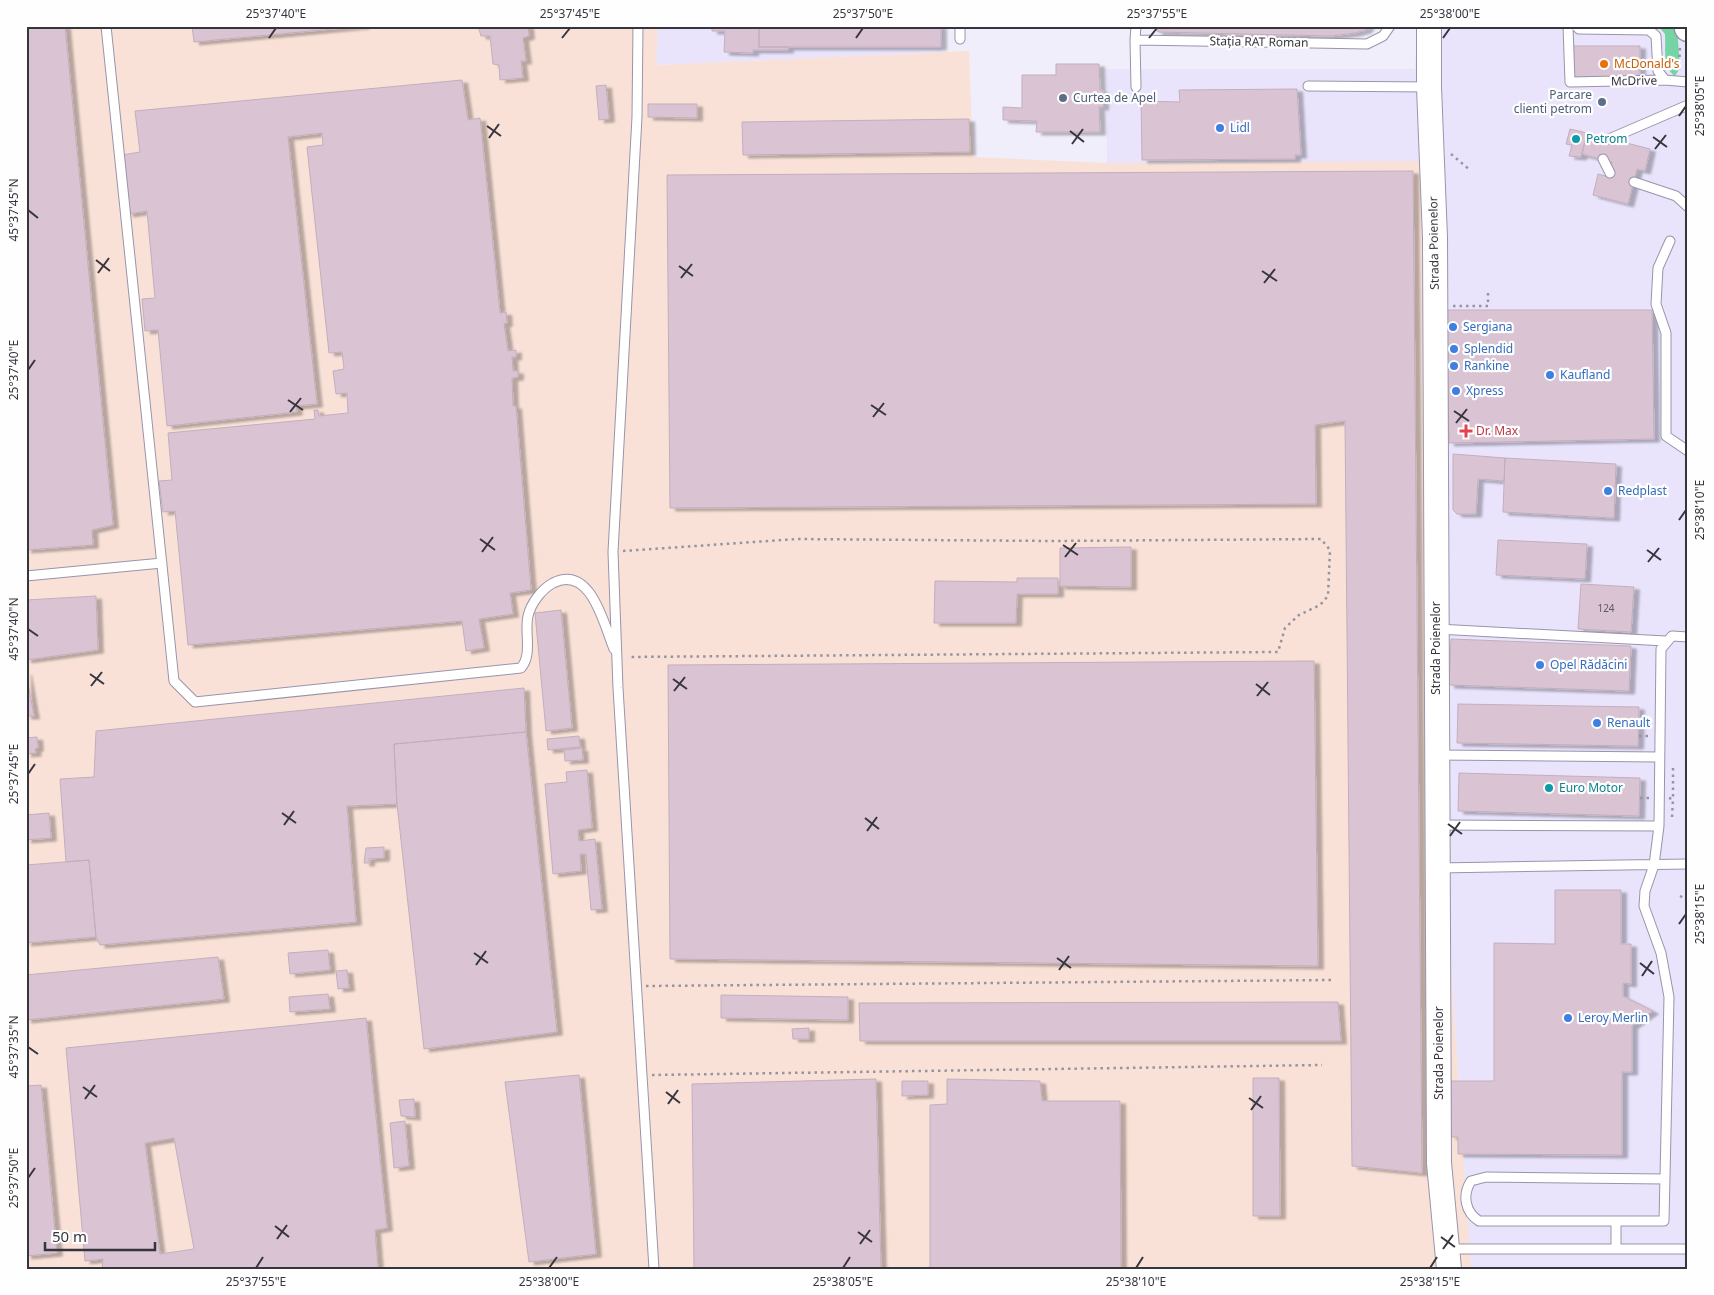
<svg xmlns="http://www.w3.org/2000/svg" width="1714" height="1295" viewBox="0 0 1714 1295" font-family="'Noto Sans',sans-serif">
  <defs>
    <filter id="shadow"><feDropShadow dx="5.5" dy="3" stdDeviation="1" flood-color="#0004"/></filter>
  </defs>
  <rect width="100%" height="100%" fill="#f1eefc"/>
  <!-- built -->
  <path fill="#e9e4fc" d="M658 26H944L942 52 655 65Z
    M1417 26H1688V1269H1471L1437 755 1421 162 1107 163 1106 69H1415Z"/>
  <!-- industrial -->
  <path fill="#f9e1d7" d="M26 26H658L656 65 969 51 973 157 1107 163 1421 161 1437 755 1471 1269H26Z"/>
  <!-- green -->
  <path fill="#74d4a3" d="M1677 26 1680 68 1675 76C1662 67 1666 48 1665 34L1659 27H1640Z"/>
  <!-- building -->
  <path fill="#dac4d4" stroke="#c3aebd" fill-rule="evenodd" filter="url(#shadow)" d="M26 26H65L113 525 92 530 93 545 26 550Z
    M192 26H364L194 42Z
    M478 26H528L529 36 523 38 526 61H521L523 78 500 80 499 65 493 64 490 36H481Z
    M712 26H759V47H788V50H753V53L724 52 725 31H712Z
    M759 26H941V47H759Z
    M1153 26H1369L1366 30 1355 33 1331 36 1158 32Z
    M1569 46H1640V81H1569Z
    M1056 64H1099L1100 90H1103V107H1099L1100 132H1036L1037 121 1003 120V107L1022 108V75H1056Z
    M462 80 468 120 480 118 500 313 506 312 507 323 504 324 508 351 516 350V357H512L513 371H518V377L512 378 513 406H516L531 590 510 593 513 614 479 619 484 648 466 651 462 621 188 645 175 511 163 512 159 481 172 480 168 433 315 419 314 410H318L319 416 348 413 347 393 336 394 333 371 344 369 342 352 329 353 307 147 323 145 322 133 288 137 317 404 296 406 297 412 167 426 158 330 145 331 142 299 155 298 147 211 128 214 122 155 140 152 135 111Z
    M606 85 609 119 599 120 596 86Z
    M1297 89 1301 155H1295V159L1142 160 1141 101 1180 102 1179 90Z
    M648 104H697V118L648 117Z
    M969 119 970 152 743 155 742 122Z
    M1570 129 1587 133 1581 157 1569 156 1572 145 1566 144Z
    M1587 133 1650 149 1645 171 1637 169 1628 204 1593 195 1598 174 1609 177 1612 162 1582 154Z
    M1413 171 1422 1173 1352 1166 1345 421 1315 425 1316 504 670 508 667 175Z
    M1446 310H1652L1654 439 1449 443Z
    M1453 454 1505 458 1504 481 1478 479 1476 514H1457L1453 510Z
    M1505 458 1616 464 1614 518 1503 512Z
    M1498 540 1587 544 1585 579 1496 575Z
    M1131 547V587L1060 586V548Z
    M1017 578H1058V594H1017L1016 623H934L935 581 1017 582Z
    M1581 584 1634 587 1631 632 1578 629Z
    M96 596 98 650 26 660V600Z
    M561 610 572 728 546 731 535 613Z
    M1451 639 1631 646 1629 691 1449 685Z
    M1314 661 1318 966 670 959 668 665Z
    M26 672 34 716H26Z
    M524 688 526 732 394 744 397 804 347 806 356 922 100 945 96 937 89 860 66 862 60 779 94 777 96 731Z
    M1458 704 1639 707 1638 746 1457 743Z
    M526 732 557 1032 424 1049 397 804 394 744Z
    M579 736 580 747 548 750 547 739Z
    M37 737 38 748 35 749 36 753 26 754V738Z
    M582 748 583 760 565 761 564 750Z
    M587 770 592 828 578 830 579 841 595 839 602 909 591 910 586 854H580L581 871 553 874 545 784 567 782 566 772Z
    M1459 773 1640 778 1639 816 1458 811Z
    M49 813 51 838 26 840V815Z
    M384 847V858L369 859V863H364L366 848Z
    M89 860 96 937 26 943V865Z
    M1555 890H1621V944H1631V984L1623 983V996L1653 1011 1632 1026V1072H1622V1155L1458 1154V1137H1451V1081H1494V943L1555 944Z
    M328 950 330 970 290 974 288 953Z
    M218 957 224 999 26 1020V975Z
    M347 970 349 988 338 989 336 971Z
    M328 994 330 1009 290 1012 289 997Z
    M721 995 848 997V1020L721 1018Z
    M1338 1002 1341 1041H860L859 1003Z
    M366 1018 387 1228 375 1230 378 1269H102L103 1259 85 1261 66 1048ZM174 1138 194 1249 160 1254 145 1143Z
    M809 1028V1039H793L792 1029Z
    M579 1075 596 1254 529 1262 505 1082Z
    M1253 1078H1279L1280 1216H1253Z
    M876 1079 881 1269H694L692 1084Z
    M947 1079 1040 1081 1042 1101H1120L1121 1269H930V1105L947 1104Z
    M902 1081H928V1095L902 1096Z
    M41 1085 57 1253 26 1256V1086Z
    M414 1099 415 1117 401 1116 399 1100Z
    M405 1121 409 1166 394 1168 390 1123Z"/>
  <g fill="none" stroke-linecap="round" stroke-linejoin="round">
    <!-- lane casing -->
    <g stroke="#9994aa" stroke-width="11">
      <path id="lane" d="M106 26 174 681 195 702 521 668C533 654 524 632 528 616 531 603 542 589 553 583 591 564 604 625 614 649
        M638 26 637 117 613 552 618 688 654 1269
        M1136 26 1135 40 1367 44 1383 36 1390 26
        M1568 26 1570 82 1665 80
        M1576 26 1579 29 1649 30 1656 36 1658 71 1665 80 1688 82
        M960 39V26
        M1135 40 1136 87
        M1308 86 1428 87
        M1609 139 1688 105
        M1603 159 1610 173
        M1634 182 1676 196 1688 207
        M1670 241 1658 268 1656 304 1666 333V436L1688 451
        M26 576 162 563
        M1437 629 1666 641
        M1437 755 1659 757
        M1439 825 1659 826
        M1438 868 1688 864
        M1616 1221H1479C1465 1212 1462 1195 1471 1181L1486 1177 1665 1179
        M1448 1249H1688
        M1616 1249V1221H1664L1669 997 1661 953 1644 906 1645 891 1654 865 1659 826 1661 649 1672 636 1688 637"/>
    </g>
    <!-- secondary casing -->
    <g stroke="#9994aa" stroke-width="26">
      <path id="secondary" d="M1429 26V87L1435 238 1439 1163 1449 1269"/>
    </g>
    <!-- primary casing -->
    <g stroke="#9994aa" stroke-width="29">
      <path id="primary" d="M1688 26V28"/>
    </g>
    <!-- path -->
    <path stroke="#96949f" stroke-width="2.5" stroke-dasharray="2.5 4" stroke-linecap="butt" d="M1679 70 1680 46
      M1451 154 1470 170
      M1488 293V306
      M1453 306H1488V310
      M623 551 797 539 1053 541 1321 539 1330 550 1328 596 1320 605 1299 615 1285 628 1278 652 628 657
      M1639 736H1650
      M1640 798H1649
      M1669 798 1673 799V768
      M1672 817 1673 799
      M1680 896 1688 900
      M646 986 1331 980
      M652 1075 1322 1065"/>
    <!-- lane -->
    <use href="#lane" stroke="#fff" stroke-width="9"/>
    <!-- secondary -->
    <use href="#secondary" stroke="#fff" stroke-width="24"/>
    <!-- primary -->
    <use href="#primary" stroke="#fff" stroke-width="26"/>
  </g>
  <!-- ticks -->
  <path fill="none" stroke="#36353e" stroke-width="2" d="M269 38 276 28M562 38 570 28M856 38 863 28M1149 38 1157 28M1443 38 1450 28M1679 116 1686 106M487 126 501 136M1070 131 1084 142M1653 137 1667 147M489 138 499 124M1072 144 1083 129M1655 149 1666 135M28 210 38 218M96 260 110 271M679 266 693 276M1262 271 1277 281M98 273 109 258M681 278 692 264M1264 283 1275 269M28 370 35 360M288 400 303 410M871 405 886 415M1454 411 1469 421M290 412 301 398M873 417 884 403M1456 423 1467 409M1679 520 1686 510M480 539 495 550M1063 545 1078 555M1647 550 1661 560M482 552 493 537M1065 557 1076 543M1648 562 1659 548M28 629 38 636M90 674 104 684M673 679 687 689M1256 684 1270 695M91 686 102 672M674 691 685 677M1257 696 1268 682M28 774 35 764M282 813 296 823M865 818 879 829M1448 824 1462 834M284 825 294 811M867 831 877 817M1450 836 1460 822M1679 924 1686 914M474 953 488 963M1057 958 1071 968M1640 963 1654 974M476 965 486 951M1059 970 1069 956M1642 976 1652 961M28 1047 38 1054M83 1087 97 1097M666 1092 680 1103M1249 1098 1263 1108M85 1099 95 1085M668 1104 678 1090M1251 1110 1261 1096M28 1178 35 1168M275 1226 289 1237M858 1232 872 1242M1441 1237 1455 1247M277 1239 287 1225M860 1244 870 1230M1443 1249 1453 1235M256 1268 263 1257M549 1268 557 1257M843 1268 850 1257M1136 1268 1143 1257M1430 1268 1437 1257"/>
  <!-- markers -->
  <circle fill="#e8710a" stroke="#fefefe" stroke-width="2" cx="1604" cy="64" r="5"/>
  <g fill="#5c6f8a" stroke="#fefefe" stroke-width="2">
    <circle cx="1063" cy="98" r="5"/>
    <circle cx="1602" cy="102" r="5"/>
  </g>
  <g fill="#3f7fe0" stroke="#fefefe" stroke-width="2">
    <circle cx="1220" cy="128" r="5"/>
    <circle cx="1453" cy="327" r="5"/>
    <circle cx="1454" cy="349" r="5"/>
    <circle cx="1454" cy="366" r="5"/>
    <circle cx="1550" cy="375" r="5"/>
    <circle cx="1456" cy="391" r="5"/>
    <circle cx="1608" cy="491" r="5"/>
    <circle cx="1540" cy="665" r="5"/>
    <circle cx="1597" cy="723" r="5"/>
    <circle cx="1568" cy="1018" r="5"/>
  </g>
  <g fill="#0f9aa8" stroke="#fefefe" stroke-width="2">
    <circle cx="1576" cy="139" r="5"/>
    <circle cx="1549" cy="788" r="5"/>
  </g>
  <path fill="#e0444e" stroke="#fefefe" stroke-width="2" d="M1463.5 423.5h5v5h5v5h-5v5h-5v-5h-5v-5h5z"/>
  <g text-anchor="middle" stroke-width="4.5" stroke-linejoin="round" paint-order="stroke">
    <!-- number labels -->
    <g font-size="10" fill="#5f5964">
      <text x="1606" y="612">124</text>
    </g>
    <!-- street labels -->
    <g font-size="12" fill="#36353e" stroke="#fefefe">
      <text transform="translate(1259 42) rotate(1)" y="4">Stația RAT Roman</text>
      <text transform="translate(1634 81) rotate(-1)" y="4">McDrive</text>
      <text transform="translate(1434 243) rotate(-91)" y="4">Strada Poienelor</text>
      <text transform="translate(1436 648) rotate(-90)" y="4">Strada Poienelor</text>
      <text transform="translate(1439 1053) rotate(-90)" y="4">Strada Poienelor</text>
    </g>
    <!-- food labels -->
    <g font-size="12" fill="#c56008" stroke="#fefefe" text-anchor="start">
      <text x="1614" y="68">McDonald's</text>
    </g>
    <!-- service labels -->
    <g font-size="12" fill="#4e5e75" stroke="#fefefe" text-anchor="end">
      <text x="1592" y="99">Parcare<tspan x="1592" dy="14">clienti petrom</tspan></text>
      <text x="1073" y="102" text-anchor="start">Curtea de Apel</text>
    </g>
    <!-- shop labels -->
    <g font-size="12" fill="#366cbe" stroke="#fefefe" text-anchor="start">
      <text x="1230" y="132">Lidl</text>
      <text x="1463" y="331">Sergiana</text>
      <text x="1464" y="353">Splendid</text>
      <text x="1464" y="370">Rankine</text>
      <text x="1560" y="379">Kaufland</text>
      <text x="1466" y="395">Xpress</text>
      <text x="1618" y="495">Redplast</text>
      <text x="1550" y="669">Opel Rădăcini</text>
      <text x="1607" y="727">Renault</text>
      <text x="1578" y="1022">Leroy Merlin</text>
    </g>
    <!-- culture labels -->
    <g font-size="12" fill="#0d838f" stroke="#fefefe" text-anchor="start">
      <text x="1586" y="143">Petrom</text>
      <text x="1559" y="792">Euro Motor</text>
    </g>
    <!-- health labels -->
    <g font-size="12" fill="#be3a42" stroke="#fefefe" text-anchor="start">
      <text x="1476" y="435">Dr. Max</text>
    </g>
  </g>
  <!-- border -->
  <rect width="1714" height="1295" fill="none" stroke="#fefefe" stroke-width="55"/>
  <!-- scale -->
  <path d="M45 1242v8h110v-8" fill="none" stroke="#36353e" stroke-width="2.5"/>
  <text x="52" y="1242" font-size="15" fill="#36353e" stroke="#fefefe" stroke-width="4" paint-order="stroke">50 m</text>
  <rect x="28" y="28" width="1658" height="1240" fill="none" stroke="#36353e" stroke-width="2"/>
  <g font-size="12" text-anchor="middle" fill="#36353e">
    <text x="276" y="18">25°37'40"E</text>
    <text x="570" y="18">25°37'45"E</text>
    <text x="863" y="18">25°37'50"E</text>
    <text x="1157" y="18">25°37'55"E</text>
    <text x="1450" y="18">25°38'00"E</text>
    <text transform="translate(1700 106) rotate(-90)" y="4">25°38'05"E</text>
    <text transform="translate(14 210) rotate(-90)" y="4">45°37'45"N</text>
    <text transform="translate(14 370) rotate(-90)" y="4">25°37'40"E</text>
    <text transform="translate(1700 510) rotate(-90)" y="4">25°38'10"E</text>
    <text transform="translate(14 629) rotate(-90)" y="4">45°37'40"N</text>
    <text transform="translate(14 774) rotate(-90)" y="4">25°37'45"E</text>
    <text transform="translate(1700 914) rotate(-90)" y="4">25°38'15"E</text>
    <text transform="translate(14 1047) rotate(-90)" y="4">45°37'35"N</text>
    <text transform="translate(14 1178) rotate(-90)" y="4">25°37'50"E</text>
    <text x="256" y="1286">25°37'55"E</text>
    <text x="549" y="1286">25°38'00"E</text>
    <text x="843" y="1286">25°38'05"E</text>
    <text x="1136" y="1286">25°38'10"E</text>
    <text x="1430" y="1286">25°38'15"E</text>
  </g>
</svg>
